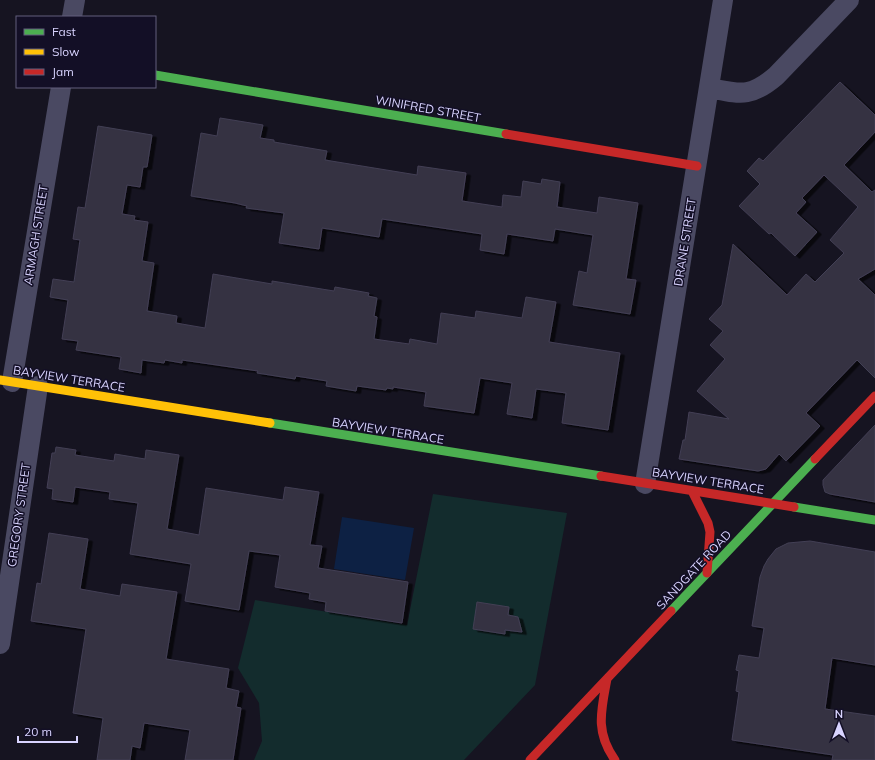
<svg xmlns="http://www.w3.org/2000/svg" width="875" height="760" viewBox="0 0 875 760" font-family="Mulish,sans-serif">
  <defs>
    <filter id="shadow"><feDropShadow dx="4.5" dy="2.5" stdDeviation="0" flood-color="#0009"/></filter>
  </defs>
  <rect width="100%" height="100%" fill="#161421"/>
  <!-- green -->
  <path fill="#132c2d" d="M433 494 567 513 535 685 464 760H254L262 741 259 703 238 668 255 600 407 625Z"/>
  <!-- water -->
  <path fill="#0d2144" d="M342 517 414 528 405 580 334 569Z"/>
  <!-- building -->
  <path fill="#343243" stroke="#433f54" filter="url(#shadow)" d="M840 82 875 115V132L844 165 872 192 875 190V269L858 279 875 295V378L857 360 806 413 820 426 786 461 779 454 766 469 758 471 679 459 683 440H685L689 412 729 419 697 391 725 359 710 345 723 331 709 319 722 305 733 244 787 295 806 274 815 282 844 253 830 240 858 207 824 175 802 198 806 202 796 213 817 232 795 256 771 233 769 234 739 206 760 184 747 171 759 158 763 161Z
    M220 118 263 125 260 138 274 140V142L327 151 325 160 417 175 418 166 466 173 462 201 502 207 503 195 521 197 523 181 541 184 542 179 560 182 557 207 597 213 599 197 638 203 626 279 636 280 630 314 573 305 579 271 587 273 593 235 555 229 553 241 507 234 504 254 480 250 482 234 382 219 379 237 322 228 319 249 279 243 284 213 246 208 247 206 235 203 191 196 201 133 217 136Z
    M98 126 152 135 147 167H143L140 187 127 185 122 214 135 216 134 220 148 222 142 261 154 263 147 311 177 316 176 323 205 328 213 274 272 284V281L334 291 335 287 369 293 368 296 377 298 374 316 377 317 374 339 409 344 410 339 437 344 441 313 475 318 476 311 522 318 526 297 556 302 549 342 620 353 608 430 562 423 566 393 536 389 532 418 507 414 512 383 480 378 474 413 424 406 426 392 393 387V389L387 388 386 390 357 386 356 391 326 386 327 381 296 376 295 379 257 373 258 371 182 360V363L165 360 164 363 142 360 141 373 119 369 121 357 76 350 78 341 62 339 68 300 50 297 53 279 74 282 80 240 73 239 78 207 85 208Z
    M875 425V502L830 494 825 492 823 485V480Z
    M56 447 76 450 75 455 114 461 115 454 145 459 146 450 179 455 167 529 199 535 206 488 283 500 285 487 319 492 310 545 322 546 318 568 408 582 402 623 325 611 326 602 309 599 310 593 275 587 280 555 249 551 239 610 185 601 191 564 130 554 138 503 109 499 110 492 75 487 73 502 52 499 53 489 47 488 52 453H55Z
    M49 533 88 539 80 589 120 596 122 584 177 592 166 659 229 669 226 688 239 691 236 707 241 708 233 760H185L190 730 144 723 140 748 132 746 130 760H97L103 718 73 713 86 629 31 621 37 583 41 584Z
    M810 541 875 552V665L832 658 825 709 875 716V760H832L833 755 732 740 739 692 736 691 739 671 736 670 739 655 759 658 764 628 752 626 760 577 764 566 768 559 776 549 788 543Z
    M477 602 509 607 508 615 518 617 522 632 505 630V634L473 629Z"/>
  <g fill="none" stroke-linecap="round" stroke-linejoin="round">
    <!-- street -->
    <path stroke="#4a4962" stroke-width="20" d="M72 17 75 0
      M709 88C741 94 750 98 776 76L849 0
      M12 382 61 87
      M645 484 723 0
      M0 644 38 386"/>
    <!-- fast -->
    <path stroke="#4caf50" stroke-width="9" d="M155 75 506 134
      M270 423 601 476
      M794 507 875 520
      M671 611 815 459"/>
    <!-- slow -->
    <path stroke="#ffc107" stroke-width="9" d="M0 380 270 423"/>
    <!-- jam -->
    <path stroke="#c62828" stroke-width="9" d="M506 134 697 166
      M815 459 875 396
      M601 476 794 507
      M692 491 708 523 710 532 707 573
      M607 679C601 711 595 732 615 760
      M530 760 671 611"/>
  </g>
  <g text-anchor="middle" stroke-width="3" stroke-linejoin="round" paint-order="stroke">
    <!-- street labels -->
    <g font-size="12" fill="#d9d4ff" stroke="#130f26">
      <text transform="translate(428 109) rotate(10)" y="4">WINIFRED STREET</text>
      <text transform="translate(36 235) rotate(-81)" y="4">ARMAGH STREET</text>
      <text transform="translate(685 242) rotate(-81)" y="4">DRANE STREET</text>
      <text transform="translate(69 379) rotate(9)" y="4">BAYVIEW TERRACE</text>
      <text transform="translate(388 431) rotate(9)" y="4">BAYVIEW TERRACE</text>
      <text transform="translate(708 481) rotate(9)" y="4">BAYVIEW TERRACE</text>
      <text transform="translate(19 515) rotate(-82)" y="4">GREGORY STREET</text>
      <text transform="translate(694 570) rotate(-47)" y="4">SANDGATE ROAD</text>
    </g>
  </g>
  <!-- legend -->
  <rect x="16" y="16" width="140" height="72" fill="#130f26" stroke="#625e7d"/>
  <rect x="24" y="29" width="20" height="6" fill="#4caf50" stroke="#625e7d"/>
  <text x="52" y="36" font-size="12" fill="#d9d4ff">Fast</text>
  <rect x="24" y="49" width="20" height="6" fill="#ffc107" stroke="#625e7d"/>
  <text x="52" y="56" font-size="12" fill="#d9d4ff">Slow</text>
  <rect x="24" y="69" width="20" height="6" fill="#c62828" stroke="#625e7d"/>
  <text x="52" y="76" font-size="12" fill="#d9d4ff">Jam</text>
  <!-- north arrow -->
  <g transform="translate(839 724)" stroke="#130f26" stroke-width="3" paint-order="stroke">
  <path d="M0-3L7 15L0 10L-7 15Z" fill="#d9d4ff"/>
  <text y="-6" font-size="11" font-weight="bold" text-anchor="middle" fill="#d9d4ff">N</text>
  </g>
  <!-- scale -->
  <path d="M18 736v6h59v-6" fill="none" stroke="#d9d4ff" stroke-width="2"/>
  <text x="24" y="736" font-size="12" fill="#d9d4ff" stroke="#130f26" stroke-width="3" paint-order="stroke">20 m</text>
</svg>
